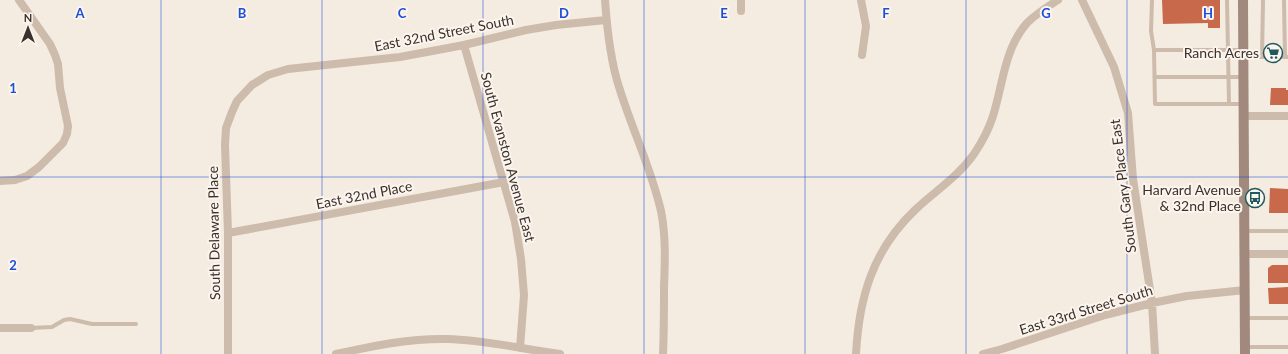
<svg xmlns="http://www.w3.org/2000/svg" width="1288" height="354" viewBox="0 0 1288 354" font-family="Lato,sans-serif">
  <rect width="100%" height="100%" fill="#f4ebe1"/>
  <!-- building -->
  <path fill="#c8694b" d="M1162 0H1220V28H1208V23L1163 24Z
    M1271 88H1286V90H1288V105H1270Z
    M1270 188 1288 189V213H1269Z
    M1272 265H1288V283H1268V268Z
    M1288 287V304H1269L1268 288Z"/>
  <g fill="none" stroke-linecap="round" stroke-linejoin="round">
    <!-- lane -->
    <path stroke="#cdbbac" stroke-width="4" d="M1152 0 1151 31 1154 50 1155 104H1243
      M1227 0 1229 104
      M1284 0 1285 57
      M1154 50H1242
      M1244 57H1288
      M1262 57 1263 0
      M1155 77H1242
      M1245 231H1288
      M1245 318H1288
      M31 328 52 327 64 320 70 319 92 324H136
      M1245 347H1288"/>
    <!-- street -->
    <path stroke="#cdbbac" stroke-width="8" d="M605 0C607 29 610 59 619 87 632 129 651 168 661 211 666 236 665 262 664 287 664 309 664 332 663 354
      M861 0 866 26 862 55
      M1082 0 1114 67 1128 113 1133 179 1152 303 1155 354
      M741 11V0
      M464 45 515 222 521 259 524 295 520 348
      M1244 116H1288
      M0 181 15 180 27 176 39 167 63 143 67 134 68 126 60 88 58 64 55 55 50 44 19 0
      M228 233 504 182
      M1244 254H1288
      M0 328H31
      M228 354V233L225 145 226 128 232 112 237 101 252 85 268 75 288 69 400 57 464 45 526 30 556 25 606 20
      M336 354C373 346 409 338 448 339 485 340 523 349 560 354
      M856 354C859 297 873 250 915 210 935 191 958 177 974 154 982 142 989 129 993 116 1003 85 1004 49 1027 23 1036 14 1047 7 1058 0
      M983 354 1002 349 1105 315 1152 303 1187 296 1245 290"/>
    <!-- secondary -->
    <path stroke="#a18a7d" stroke-width="10" d="M1243 0 1245 354"/>
  </g>
  <!-- grid -->
  <path fill="none" stroke="#1d4ed8" stroke-width="1" stroke-opacity="0.55" d="M161 0V354M322 0V354M483 0V354M644 0V354M805 0V354M966 0V354M1127 0V354M0 177H1288"/>
  <!-- icons -->
  <defs>
    <g id="supermarket-ring" transform="scale(1)"><circle r="9.5" fill="#fbf5ee" stroke="#1f5a5e" stroke-width="1.5"/><path d="M-6-5.5h2.5l.6 2H6L4.5 2H-2.5L-4.4-4H-6ZM-1.5 3.2a1.3 1.3 0 1 0 .1 0ZM3 3.2a1.3 1.3 0 1 0 .1 0Z" fill="#1f5a5e"/></g>
    <g id="bus-ring" transform="scale(1)"><circle r="9.5" fill="#fbf5ee" stroke="#1f5a5e" stroke-width="1.5"/><path d="M-5-6H5V4H4V6H2V4H-2V6H-4V4H-5ZM-3.5-4V0h7V-4ZM-3.5 1.2v1.5H-2V1.2ZM2 1.2v1.5H3.5V1.2Z" fill="#1f5a5e"/></g>
  </defs>
  <g fill-rule="evenodd">
    <use href="#supermarket-ring" x="1273" y="53"/>
    <use href="#bus-ring" x="1255" y="198"/>
  </g>
  <g text-anchor="middle" stroke-width="4" stroke-linejoin="round" paint-order="stroke">
    <!-- street labels -->
    <g font-size="14" fill="#3b302b" stroke="#fbf5ee">
      <text transform="translate(444 33) rotate(-11)" y="5">East 32nd Street South</text>
      <text transform="translate(508 157) rotate(75)" y="5">South Evanston Avenue East</text>
      <text transform="translate(1123 186) rotate(-97)" y="5">South Gary Place East</text>
      <text transform="translate(364 195) rotate(-11)" y="5">East 32nd Place</text>
      <text transform="translate(214 233) rotate(-91)" y="5">South Delaware Place</text>
      <text transform="translate(1086 310) rotate(-17)" y="5">East 33rd Street South</text>
    </g>
    <!-- poi labels -->
    <g font-size="14" fill="#3b302b" stroke="#fbf5ee" text-anchor="end">
      <text x="1259" y="58">Ranch Acres</text>
      <text x="1241" y="195">Harvard Avenue<tspan x="1241" dy="16">&amp; 32nd Place</tspan></text>
    </g>
  </g>
  <g font-size="13" text-anchor="middle" font-weight="bold" fill="#1d4ed8" stroke="#fbf5ee" stroke-width="4" stroke-linejoin="round" paint-order="stroke">
    <text x="80" y="18">A</text>
    <text x="242" y="18">B</text>
    <text x="402" y="18">C</text>
    <text x="564" y="18">D</text>
    <text x="724" y="18">E</text>
    <text x="886" y="18">F</text>
    <text x="1046" y="18">G</text>
    <text x="1208" y="18">H</text>
    <text x="13" y="93">1</text>
    <text x="13" y="270">2</text>
  </g>
  <!-- north arrow -->
  <g transform="translate(28 28)" stroke="#fbf5ee" stroke-width="3" paint-order="stroke">
  <path d="M0-3L7 15L0 10L-7 15Z" fill="#3b302b"/>
  <text y="-6" font-size="11" font-weight="bold" text-anchor="middle" fill="#3b302b">N</text>
  </g>
</svg>
